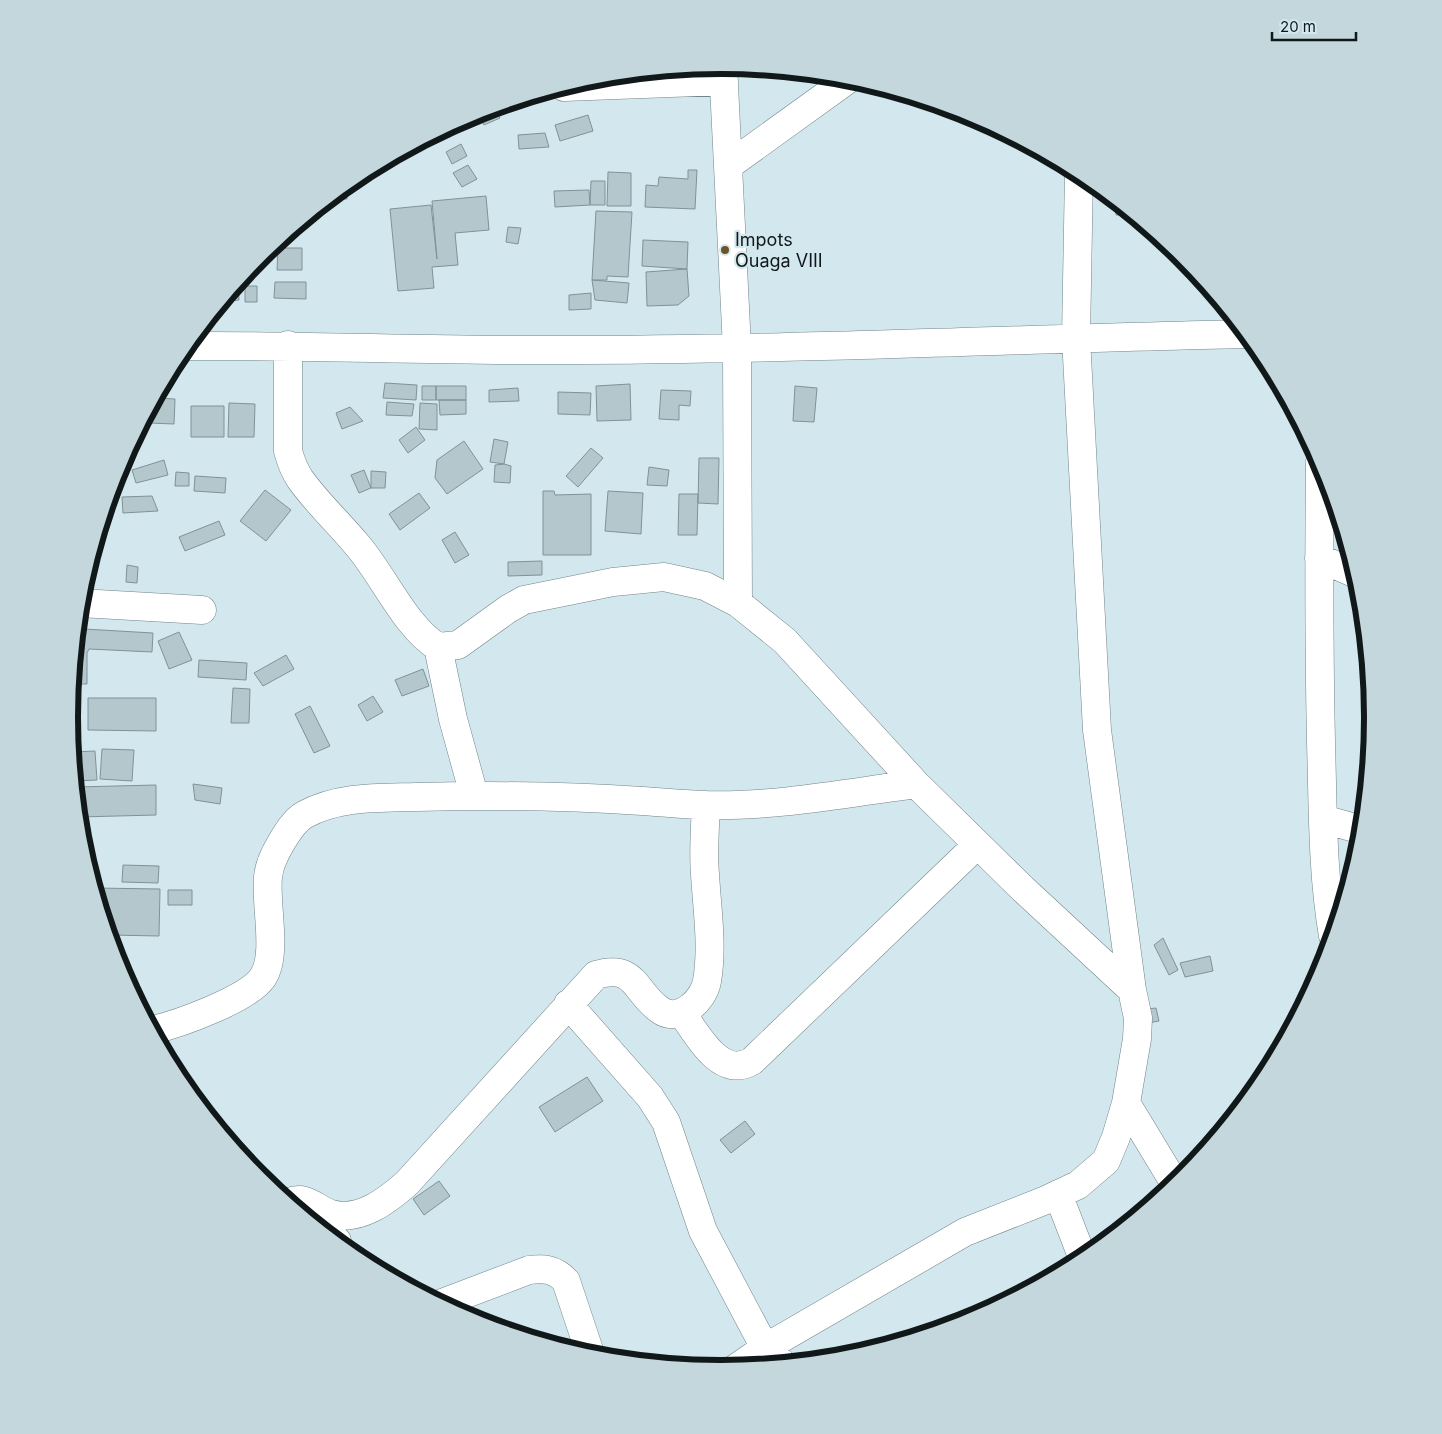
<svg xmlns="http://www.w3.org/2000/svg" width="1442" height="1434" viewBox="0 0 1442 1434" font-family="Inter,sans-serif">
  <rect width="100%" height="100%" fill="#d3e8ee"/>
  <!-- building -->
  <path fill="#b3c7cd" stroke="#7f9297" d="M495 107 500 118 484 125 478 113Z
    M588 115 593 131 560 141 555 125Z
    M545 133 549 147 519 149 518 135Z
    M461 144 467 156 452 164 446 152Z
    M468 165 477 179 462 187 453 173Z
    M688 170H697L695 209 645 207 646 185 658 186 659 177 688 179Z
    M608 172 631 173V206H607Z
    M591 181H605V205H590Z
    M347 184V199H329Z
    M589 190 590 205 555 207 554 191Z
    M486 196 489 230 455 233 458 265 432 267 434 288 398 291 390 209 431 205 437 259 432 201Z
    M1116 202 1130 214V215H1116Z
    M596 211 632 212 628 277 607 276V280H592Z
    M508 227 521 228 518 244 506 242Z
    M643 240 688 242 687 269 642 266Z
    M278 248H302V270H277Z
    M687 269 689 296 678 305 647 306 646 272Z
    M592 280 629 283 627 303 595 300Z
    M275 282H306V299L274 298Z
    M238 284 239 300 222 302 237 284Z
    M245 286H257V302H245Z
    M591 293V309L569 310V295Z
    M385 383 417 385 416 400 383 398Z
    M630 384 631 420 597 421 596 386Z
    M422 386H436V400H422Z
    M436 386H466V400H436Z
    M795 386 817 388 814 422 793 421Z
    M518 388 519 401 489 402V390Z
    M661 390 691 391 690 406 679 405V420L659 419Z
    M558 392 591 393 590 415 558 414Z
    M156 398 175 399 174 424 149 423 150 409Z
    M439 400H466V414L440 415Z
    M387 402 414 404 412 416 386 415Z
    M229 403 255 404 254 437H228Z
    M420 403 437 404V430L419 429Z
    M191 406H224V437H191Z
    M350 407 363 421 342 429 336 413Z
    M416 427 425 440 408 453 399 440Z
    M494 439 508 442 504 464 490 462Z
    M464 441 483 469 447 494 435 478 437 460Z
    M591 448 603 458 578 487 566 476Z
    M699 458H719L718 504 698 503Z
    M164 460 168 475 136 483 132 470Z
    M504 464 511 466 510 483 494 482 495 465Z
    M649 467 669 470 667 486 647 485Z
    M364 470 371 488 359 493 351 475Z
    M371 471 386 472 385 488H371Z
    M176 472 189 473V486H175Z
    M195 476 226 478 225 493 194 491Z
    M265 490 291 510 266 541 240 521Z
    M543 491H554L555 495 591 494V555H543Z
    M608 491 643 493 641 534 605 531Z
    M419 493 430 508 400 530 389 514Z
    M679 494H698L697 535H678Z
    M152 496 158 511 123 513 122 497Z
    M219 521 225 535 185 551 179 537Z
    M455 532 469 555 455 563 442 540Z
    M95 545 96 565H89Z
    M542 561V575L508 576V562Z
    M127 565 138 567 137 583 126 582Z
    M84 629 153 633 152 652 89 649 87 653V684H72L77 637Z
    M179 632 192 660 169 669 158 641Z
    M286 655 294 669 263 686 254 673Z
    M199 660 247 663 246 680 198 677Z
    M423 669 429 686 402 696 395 680Z
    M233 688 250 689 249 723H231Z
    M373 696 383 712 367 721 358 705Z
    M88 698H156V731L88 730Z
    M310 706 330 746 314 753 295 714Z
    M102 749 134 750 132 781 100 779Z
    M95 751 97 780 75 781 72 752Z
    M193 784 222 788 220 804 195 800Z
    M156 785V815L79 817 76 787Z
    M123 865 159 866 158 883 122 882Z
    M96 888 160 889 159 936 109 935Z
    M168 890H192V905H168Z
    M1163 938 1178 970 1169 975 1154 945Z
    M1210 956 1213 971 1185 977 1180 963Z
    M1156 1008 1159 1021 1142 1024 1138 1010Z
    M587 1077 603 1101 555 1132 539 1107Z
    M745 1121 755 1134 731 1153 720 1140Z
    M439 1181 450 1196 424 1215 413 1199Z"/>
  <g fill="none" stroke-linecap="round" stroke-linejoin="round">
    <!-- minor casing -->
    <g stroke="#718489" stroke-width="29">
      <path id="minor" d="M723 65 737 348 738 603
        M564 87 724 81
        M728 166 850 78
        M1079 173 1076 338 1097 730 1132 990
        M288 345V451C291 462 294 470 300 479 317 503 339 523 358 546 383 575 406 628 438 647L453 719 474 795
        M186 346C310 345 434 351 559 350 788 350 1017 339 1246 334
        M1320 462C1319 556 1319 649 1321 743 1323 807 1322 872 1333 936
        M1319 558 1356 574
        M80 603 202 610
        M438 647 458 645 508 609 524 600 613 582 664 577 705 586 738 603 785 641 916 784 1023 889 1132 990 1138 1018 1137 1039 1126 1103 1116 1137 1106 1161 1078 1185 1046 1200 965 1232 765 1348 736 1368
        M1323 819 1362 830
        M568 1004 650 1097 666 1122 703 1231 765 1348 782 1363
        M682 1013C697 1035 721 1080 752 1061L977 845
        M153 1030C178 1024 249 999 263 977 278 954 265 905 268 877 269 866 275 853 281 843 287 833 294 821 304 815 338 796 378 798 416 797 491 795 567 796 642 801 663 802 684 805 706 805 776 807 847 793 916 784
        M1126 1103 1175 1184
        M1058 1194 1083 1259
        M289 1202C307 1195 316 1209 331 1214 360 1222 388 1200 407 1183L596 975C636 963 634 992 660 1010 679 1024 704 1000 707 981 713 946 707 909 705 874 703 852 705 828 706 805
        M301 1206 337 1241
        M442 1303 529 1270C544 1268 555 1269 566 1281L591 1356"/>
    </g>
    <!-- minor -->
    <use href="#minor" stroke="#fff" stroke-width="28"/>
  </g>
  <!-- markers -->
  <circle fill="#6f5226" stroke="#d3e8ee" stroke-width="2" cx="725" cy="250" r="5"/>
  <g text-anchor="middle" stroke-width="4.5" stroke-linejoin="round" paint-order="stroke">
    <!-- poi labels -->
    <g font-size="18" fill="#11181a" stroke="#d3e8ee" text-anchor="start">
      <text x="735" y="246">Impots<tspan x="735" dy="21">Ouaga VIII</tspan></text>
    </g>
  </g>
  <!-- crop -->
  <path d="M0 0H1442V1434H0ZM78 717a643 643 0 1 1 1286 0a643 643 0 1 1-1286 0Z" fill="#c3d7dd" fill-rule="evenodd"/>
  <path fill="none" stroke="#11181a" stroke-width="6" d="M78 717a643 643 0 1 1 1286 0a643 643 0 1 1-1286 0Z"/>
  <!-- scale -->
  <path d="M1272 32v8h84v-8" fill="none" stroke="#11181a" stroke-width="2.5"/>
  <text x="1280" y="32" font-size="15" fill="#11181a" stroke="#d3e8ee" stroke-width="4" paint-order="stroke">20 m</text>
</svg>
